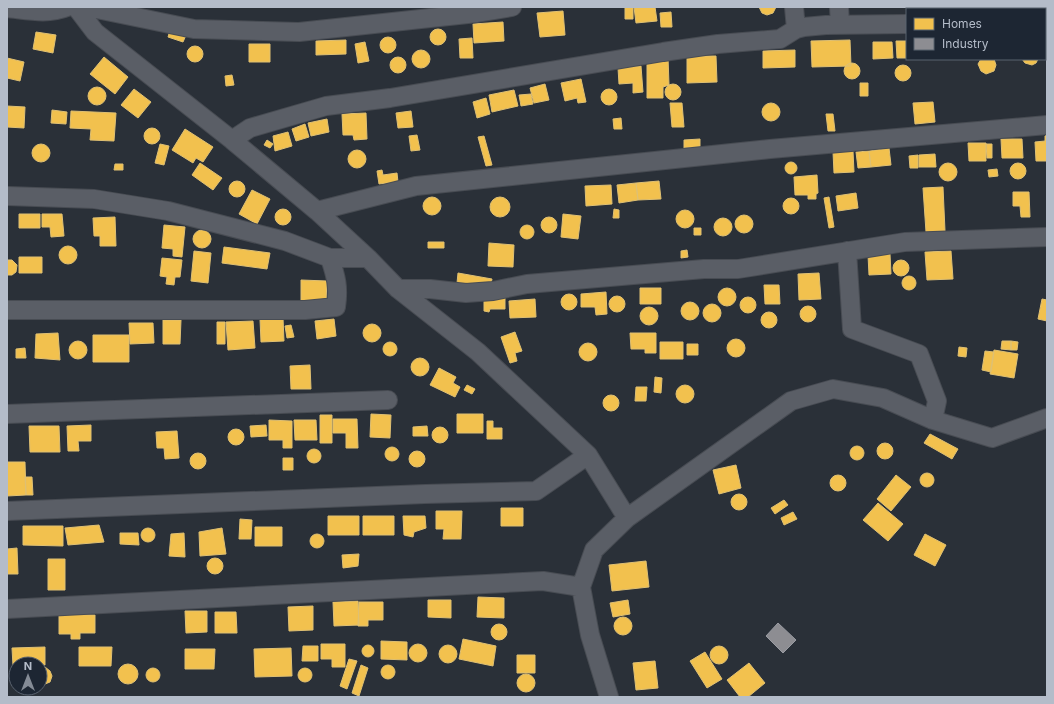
<svg xmlns="http://www.w3.org/2000/svg" width="1054" height="704" viewBox="0 0 1054 704" font-family="Inter,sans-serif">
  <rect width="100%" height="100%" fill="#2a3038"/>
  <!-- homes -->
  <path fill="#f2c14e" stroke="#dfc073" d="M625 7H633V19H625Z
    M634 7H655L657 21 636 23Z
    M759 7H776L773 13 767 15 762 13Z
    M563 11 565 35 540 37 537 13Z
    M671 12 672 27H661L660 13Z
    M503 22 504 41 474 43 473 24Z
    M171 27 187 33 183 42 168 37Z
    M430 37a8 8 0 1 1 16 0a8 8 0 1 1-16 0Z
    M36 32 56 35 53 53 33 49Z
    M380 45a8 8 0 1 1 16 0a8 8 0 1 1-16 0Z
    M472 38 473 58H460L459 39Z
    M346 40V54L316 55V41Z
    M850 40 851 66 812 67 811 41Z
    M896 41H907V58H897Z
    M365 42 369 61 358 63 355 44Z
    M873 42H892L893 58 873 59Z
    M249 44H270V62H249Z
    M187 54a8 8 0 1 1 16 0a8 8 0 1 1-16 0Z
    M412 59a9 9 0 1 1 18 0a9 9 0 1 1-18 0Z
    M795 50V67L763 68V51Z
    M687 56H716L717 82 687 83Z
    M390 65a8 8 0 1 1 16 0a8 8 0 1 1-16 0Z
    M104 57 128 77 115 94 90 74Z
    M668 57 669 85 663 87V98H647V58Z
    M7 58 24 62 20 81 7 78Z
    M981 59H994L996 65 994 71 986 74 981 71 978 64Z
    M1022 59H1038L1036 63 1032 65 1025 63Z
    M844 71a8 8 0 1 1 16 0a8 8 0 1 1-16 0Z
    M895 73a8 8 0 1 1 16 0a8 8 0 1 1-16 0Z
    M641 66 643 92 633 93V83L619 84 618 68Z
    M232 75 234 85 226 86 225 76Z
    M581 79 586 102 578 103 577 98 565 101 561 83Z
    M860 83H868V96H860Z
    M545 84 549 100 534 103 530 88Z
    M665 92a8 8 0 1 1 16 0a8 8 0 1 1-16 0Z
    M88 96a9 9 0 1 1 18 0a9 9 0 1 1-18 0Z
    M601 97a8 8 0 1 1 16 0a8 8 0 1 1-16 0Z
    M134 89 151 102 138 118 121 105Z
    M514 90 518 106 492 112 489 95Z
    M531 94 533 104 521 106 519 95Z
    M486 98 490 114 477 118 473 102Z
    M933 102 935 122 915 124 913 103Z
    M670 103H682L684 127H672Z
    M762 112a9 9 0 1 1 18 0a9 9 0 1 1-18 0Z
    M7 106 25 107 24 128 7 127Z
    M52 110 67 112 66 124 51 123Z
    M71 111 116 113 114 141 90 140 91 129 70 128Z
    M411 111 413 127 398 128 396 113Z
    M366 113 367 139 354 140 353 135H343L342 114Z
    M826 114H833L835 131H828Z
    M621 118 622 129H614L613 119Z
    M327 119 329 132 311 136 308 123Z
    M305 124 309 137 296 141 292 129Z
    M144 136a8 8 0 1 1 16 0a8 8 0 1 1-16 0Z
    M185 129 213 147 203 162 196 158 193 163 172 150Z
    M288 132 292 146 275 151 273 136Z
    M417 135 420 150 411 151 409 136Z
    M1047 135V161H1036L1035 142 1045 141V136Z
    M484 136 492 165 486 166 478 137Z
    M700 139V147L684 148V140Z
    M1001 139H1022L1023 158H1002Z
    M267 140 273 144 270 148 264 145Z
    M968 143H986V161H969Z
    M160 144 169 146 164 165 155 163Z
    M986 144H992V158H987Z
    M32 153a9 9 0 1 1 18 0a9 9 0 1 1-18 0Z
    M889 148 891 165 871 167 869 151Z
    M348 159a9 9 0 1 1 18 0a9 9 0 1 1-18 0Z
    M853 151 854 172 834 173 833 152Z
    M869 151 871 167 858 168 856 152Z
    M935 154 936 167H919V155Z
    M918 155V168H910L909 156Z
    M785 168a6 6 0 1 1 12 0a6 6 0 1 1-12 0Z
    M200 163 222 178 213 190 192 175Z
    M939 172a9 9 0 1 1 18 0a9 9 0 1 1-18 0Z
    M1010 171a8 8 0 1 1 16 0a8 8 0 1 1-16 0Z
    M115 164H123V170H114Z
    M997 169 998 176 989 177 988 170Z
    M382 170 383 175 397 173 398 182 379 184 377 171Z
    M817 175 818 193 816 194V199H808V195H795L794 177Z
    M659 181 661 199 638 200 636 183Z
    M229 189a8 8 0 1 1 16 0a8 8 0 1 1-16 0Z
    M636 183 638 200 619 203 617 185Z
    M611 185 612 204 586 206 585 186Z
    M943 187 945 231 926 232 923 188Z
    M252 190 270 199 257 224 239 214Z
    M1013 192H1029L1030 217H1021L1020 206H1013Z
    M856 193 858 208 838 211 836 196Z
    M423 206a9 9 0 1 1 18 0a9 9 0 1 1-18 0Z
    M829 197 834 227 829 228 824 198Z
    M490 207a10 10 0 1 1 20 0a10 10 0 1 1-20 0Z
    M783 206a8 8 0 1 1 16 0a8 8 0 1 1-16 0Z
    M275 217a8 8 0 1 1 16 0a8 8 0 1 1-16 0Z
    M614 209 619 210V218H613Z
    M676 219a9 9 0 1 1 18 0a9 9 0 1 1-18 0Z
    M19 214H40V228H19Z
    M42 214H62L64 236 51 237 50 227H42Z
    M563 214 581 216 578 239 561 237Z
    M735 224a9 9 0 1 1 18 0a9 9 0 1 1-18 0Z
    M541 225a8 8 0 1 1 16 0a8 8 0 1 1-16 0Z
    M115 217 116 246H100V236H94L93 218Z
    M714 227a9 9 0 1 1 18 0a9 9 0 1 1-18 0Z
    M164 225 185 227 182 257 173 256V249L162 248Z
    M520 232a7 7 0 1 1 14 0a7 7 0 1 1-14 0Z
    M694 228H701V235H694Z
    M193 239a9 9 0 1 1 18 0a9 9 0 1 1-18 0Z
    M428 242H444V248H428Z
    M489 243 514 245 513 267 488 266Z
    M59 255a9 9 0 1 1 18 0a9 9 0 1 1-18 0Z
    M224 247 270 253 267 269 222 263Z
    M687 250 688 257 681 258V251Z
    M194 251 211 253 208 283 191 281Z
    M951 251 953 279 927 280 925 252Z
    M890 254 891 274 869 275 868 255Z
    M19 257H42V273H19Z
    M162 258 182 260 180 277H175L174 285 166 284 167 277 160 276Z
    M893 268a8 8 0 1 1 16 0a8 8 0 1 1-16 0Z
    M7 260H12L17 265 16 272 12 275H7Z
    M458 273 492 279 490 289 457 283Z
    M819 273 821 299 799 300 798 274Z
    M902 283a7 7 0 1 1 14 0a7 7 0 1 1-14 0Z
    M301 280 327 281 326 301H301Z
    M764 285H779L780 304H765Z
    M718 297a9 9 0 1 1 18 0a9 9 0 1 1-18 0Z
    M640 288H661V304H640Z
    M606 292 607 314 596 315 595 307H581V294Z
    M561 302a8 8 0 1 1 16 0a8 8 0 1 1-16 0Z
    M609 304a8 8 0 1 1 16 0a8 8 0 1 1-16 0Z
    M740 305a8 8 0 1 1 16 0a8 8 0 1 1-16 0Z
    M505 298V309H490L489 312 484 311V299Z
    M535 299 536 317 510 318 509 301Z
    M1042 299 1047 300V321L1038 319Z
    M681 311a9 9 0 1 1 18 0a9 9 0 1 1-18 0Z
    M703 313a9 9 0 1 1 18 0a9 9 0 1 1-18 0Z
    M800 314a8 8 0 1 1 16 0a8 8 0 1 1-16 0Z
    M640 316a9 9 0 1 1 18 0a9 9 0 1 1-18 0Z
    M761 320a8 8 0 1 1 16 0a8 8 0 1 1-16 0Z
    M283 318 284 341 261 342 260 319Z
    M334 319 336 336 317 339 315 321Z
    M163 320H181L180 344H163Z
    M253 321 255 348 228 350 226 322Z
    M217 322H225V344H217Z
    M129 323H153L154 343 130 344Z
    M363 333a9 9 0 1 1 18 0a9 9 0 1 1-18 0Z
    M291 325 294 337 287 338 285 326Z
    M515 332 522 351 515 353 517 361 510 363 501 337Z
    M58 333 60 360 35 358 36 334Z
    M630 333H656V353H645V349H631Z
    M93 335H129V362H93Z
    M727 348a9 9 0 1 1 18 0a9 9 0 1 1-18 0Z
    M1002 341H1011V350L1001 349Z
    M1011 341 1018 342 1017 350H1011Z
    M69 350a9 9 0 1 1 18 0a9 9 0 1 1-18 0Z
    M383 349a7 7 0 1 1 14 0a7 7 0 1 1-14 0Z
    M660 342H683V359H660Z
    M579 352a9 9 0 1 1 18 0a9 9 0 1 1-18 0Z
    M687 344H698V355H687Z
    M959 347 967 348 966 357 958 356Z
    M25 348 26 358H16V349Z
    M994 350 1018 354 1014 378 990 374Z
    M985 351 994 352 991 372 982 370Z
    M411 367a9 9 0 1 1 18 0a9 9 0 1 1-18 0Z
    M310 365 311 389H291L290 366Z
    M439 368 456 377 453 383 460 387 455 397 430 385Z
    M655 377 662 378 661 393 654 392Z
    M467 385 475 389 472 394 464 390Z
    M676 394a9 9 0 1 1 18 0a9 9 0 1 1-18 0Z
    M636 387H647L646 401H635Z
    M603 403a8 8 0 1 1 16 0a8 8 0 1 1-16 0Z
    M371 414 391 415 390 438 370 437Z
    M457 414H483V433H457Z
    M320 415H332V443H320Z
    M333 419H357L358 448H346V433H333Z
    M269 420 292 421V448H283V440H269Z
    M294 420H316L317 440H295Z
    M487 421H493V428H502V439H487Z
    M91 425V441H78L79 451H68L67 426Z
    M266 425 267 436 251 437 250 426Z
    M29 426H59L60 452H30Z
    M427 426 428 436H413V427Z
    M432 435a8 8 0 1 1 16 0a8 8 0 1 1-16 0Z
    M228 437a8 8 0 1 1 16 0a8 8 0 1 1-16 0Z
    M177 431 179 458 165 459 164 448H157L156 432Z
    M930 434 958 449 952 459 924 443Z
    M877 451a8 8 0 1 1 16 0a8 8 0 1 1-16 0Z
    M850 453a7 7 0 1 1 14 0a7 7 0 1 1-14 0Z
    M385 454a7 7 0 1 1 14 0a7 7 0 1 1-14 0Z
    M307 456a7 7 0 1 1 14 0a7 7 0 1 1-14 0Z
    M409 459a8 8 0 1 1 16 0a8 8 0 1 1-16 0Z
    M190 461a8 8 0 1 1 16 0a8 8 0 1 1-16 0Z
    M283 458H293V470H283Z
    M7 462H25L26 495 7 496Z
    M736 465 741 488 719 494 713 470Z
    M920 480a7 7 0 1 1 14 0a7 7 0 1 1-14 0Z
    M896 475 911 487 891 511 877 499Z
    M830 483a8 8 0 1 1 16 0a8 8 0 1 1-16 0Z
    M25 477H32L33 495H26Z
    M731 502a8 8 0 1 1 16 0a8 8 0 1 1-16 0Z
    M784 500 788 505 775 514 771 508Z
    M878 503 903 524 888 541 863 520Z
    M501 508H523V526H501Z
    M436 511H462L461 539H443L444 529H436Z
    M793 512 797 519 784 525 781 518Z
    M328 516H359V535H328Z
    M363 516H394V535H363Z
    M403 516H425L426 528 414 532 413 537 404 535Z
    M240 519 252 520 251 539H239Z
    M99 525 104 542 68 545 65 528Z
    M23 526H63V546L23 545Z
    M255 527H282V546H255Z
    M141 535a7 7 0 1 1 14 0a7 7 0 1 1-14 0Z
    M222 528 226 554 200 556 199 532Z
    M120 533H138L139 545 120 544Z
    M184 533 185 557 169 556 171 534Z
    M310 541a7 7 0 1 1 14 0a7 7 0 1 1-14 0Z
    M925 534 946 545 935 566 914 555Z
    M17 548 18 574H7V549Z
    M359 554 358 566 343 568 342 555Z
    M207 566a8 8 0 1 1 16 0a8 8 0 1 1-16 0Z
    M48 559H65V590H48Z
    M646 561 649 587 612 591 609 565Z
    M478 597 504 598V618L477 617Z
    M428 600H451V618L428 617Z
    M628 600 630 614 613 617 610 603Z
    M358 601 359 625 334 626 333 602Z
    M359 602H383V620H368V626H358Z
    M313 606V630L289 631 288 607Z
    M185 611H207V632L186 633Z
    M215 612H236L237 633H215Z
    M59 614 95 615V633H80V639H71V634H59Z
    M614 626a9 9 0 1 1 18 0a9 9 0 1 1-18 0Z
    M491 632a8 8 0 1 1 16 0a8 8 0 1 1-16 0Z
    M463 639 496 646 493 666 459 659Z
    M381 641 407 642V660L381 659Z
    M409 653a9 9 0 1 1 18 0a9 9 0 1 1-18 0Z
    M321 644H345V667H332V659H321Z
    M362 651a6 6 0 1 1 12 0a6 6 0 1 1-12 0Z
    M439 654a9 9 0 1 1 18 0a9 9 0 1 1-18 0Z
    M303 646H318V661H302Z
    M710 655a9 9 0 1 1 18 0a9 9 0 1 1-18 0Z
    M45 647V665L16 664V666H13L12 648Z
    M79 647H112L111 666H79Z
    M291 648 292 676 255 677 254 649Z
    M185 649H215L214 669H185Z
    M705 652 722 679 707 688 690 661Z
    M517 655H535V673H517Z
    M349 659 357 661 347 689 340 686Z
    M655 661 658 688 636 690 633 663Z
    M749 663 765 683 748 697H740L727 680Z
    M118 674a10 10 0 1 1 20 0a10 10 0 1 1-20 0Z
    M381 672a7 7 0 1 1 14 0a7 7 0 1 1-14 0Z
    M361 665 368 668 359 696 352 693Z
    M43 667H45L50 671 52 676 50 682 45 684H40V668Z
    M146 675a7 7 0 1 1 14 0a7 7 0 1 1-14 0Z
    M298 675a7 7 0 1 1 14 0a7 7 0 1 1-14 0Z
    M517 683a9 9 0 1 1 18 0a9 9 0 1 1-18 0Z"/>
  <!-- industry -->
  <path fill="#8d8d92" stroke="#999ba2" d="M778 623 796 640 783 653 766 636Z"/>
  <g fill="none" stroke-linecap="round" stroke-linejoin="round">
    <!-- street casing -->
    <g stroke="#484c53" stroke-width="20">
      <path id="street" d="M76 7 95 32 232 140 317 211 368 258 398 289 478 352 588 455 627 518
        M87 7 194 29 299 32 477 13 512 7
        M794 7 796 29
        M839 7 840 25
        M7 8C27 10 48 15 67 7
        M1045 22H1047
        M232 140 250 128 326 106 390 98 663 52 718 44 780 39 796 29 804 27 826 25 907 24
        M7 196 94 199 168 211 285 241 330 258H368
        M317 211 416 186 770 149 1047 125
        M847 251 852 329 919 354 937 401 933 420
        M398 289H430L466 293 493 291 527 284 704 269H738L905 242 1047 237
        M7 310H305L336 307C339 287 336 277 330 258
        M7 414 388 400
        M7 511 425 494 536 491 588 455
        M7 609 543 581 581 587
        M609 697 590 635 581 587 594 550 627 518 791 401 833 389 883 398 933 420 992 438 1047 418"/>
    </g>
    <!-- street -->
    <use href="#street" stroke="#5a5e66" stroke-width="18"/>
  </g>
  <!-- border -->
  <rect width="1054" height="704" fill="none" stroke="#b4bcc9" stroke-width="16"/>
  <!-- legend -->
  <rect x="906" y="8" width="140" height="52" fill="#1d2633" stroke="#59626f"/>
  <rect x="914" y="18" width="20" height="12" fill="#f2c14e" stroke="#59626f"/>
  <text x="942" y="28" font-size="12" fill="#b4bcc9">Homes</text>
  <rect x="914" y="38" width="20" height="12" fill="#8d8d92" stroke="#59626f"/>
  <text x="942" y="48" font-size="12" fill="#b4bcc9">Industry</text>
  <!-- north arrow -->
  <g transform="translate(28 676)"><circle r="19" fill="#1d2633" stroke="#59626f"/>
  <path d="M0-3L7 15L0 10L-7 15Z" fill="#848b96"/>
  <text y="-6" font-size="11" font-weight="bold" text-anchor="middle" fill="#b4bcc9">N</text>
  </g>
</svg>
